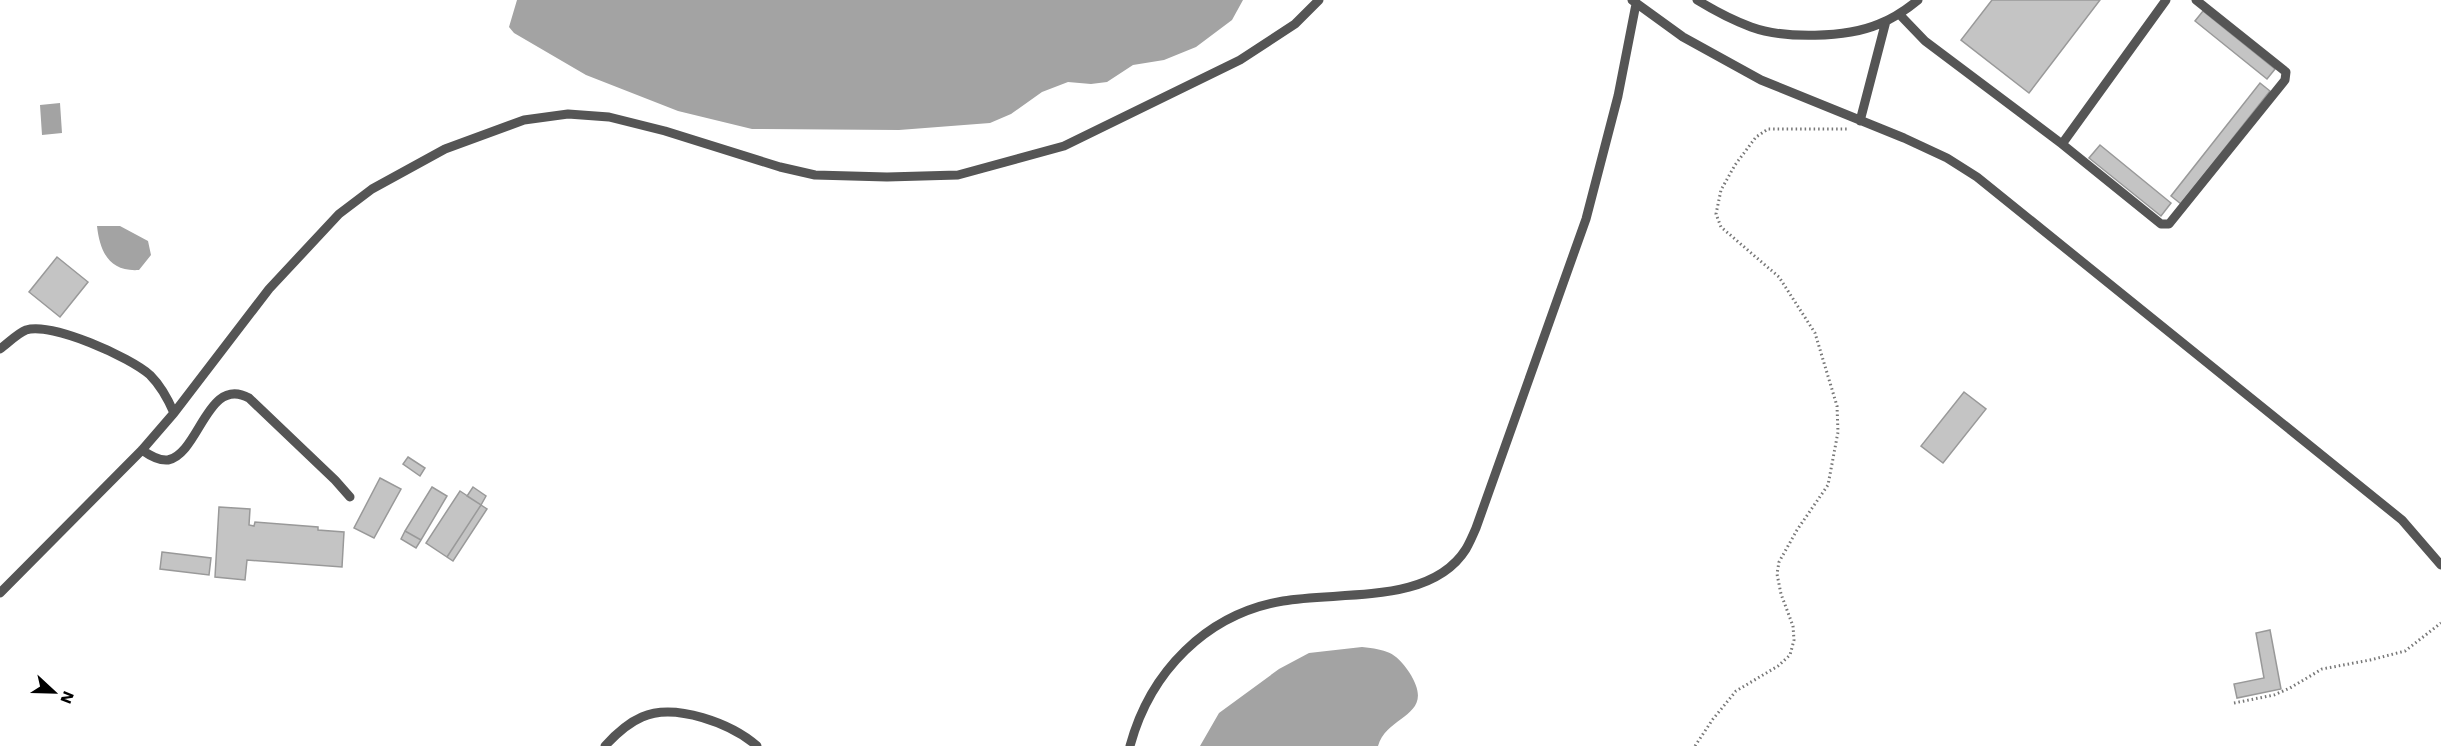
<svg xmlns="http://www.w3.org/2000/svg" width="2441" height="746" viewBox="0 0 2441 746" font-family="'Work Sans',sans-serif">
  <rect width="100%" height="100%" fill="#fff"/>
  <!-- water -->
  <path fill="#a3a3a3" d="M517 0H1243L1232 20 1196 47 1164 60 1133 65 1107 82 1091 84 1068 82 1042 92 1011 114 990 123 899 130 752 129 678 111 586 75 514 33 509 27Z
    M60 103 62 133 42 135 40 105Z
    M97 226H120L148 241 151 255 139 270C110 272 100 253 97 226Z
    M1362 647C1386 650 1395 651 1409 672 1438 717 1388 713 1378 746H1200L1219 713 1279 669 1309 653Z"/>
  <!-- building -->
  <path fill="#c4c4c4" stroke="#999" stroke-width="1.5" d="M1992 0H2100L2029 93 1961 40Z
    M2203 11 2275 69 2267 79 2195 21Z
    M2260 83 2270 91 2181 204 2171 196Z
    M2100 145 2171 203 2161 216 2089 158Z
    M57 257 88 282 60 317 29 292Z
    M1964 392 1986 409 1943 463 1921 446Z
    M408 457 425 468 420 476 403 464Z
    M380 478 401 489 374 538 354 528Z
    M432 487 447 496 421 540 405 531Z
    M473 487 486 496 481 505 467 496Z
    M460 491 481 505 447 557 426 543Z
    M481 505 487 509 453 561 447 557Z
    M219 507 250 509 249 525 254 526 255 522 318 527V530L344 532 342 567 247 560 245 580 215 577Z
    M405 531 421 540 416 548 401 539Z
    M162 552 211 558 209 575 160 569Z
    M2270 630 2281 689 2237 698 2234 684 2264 678 2256 633Z"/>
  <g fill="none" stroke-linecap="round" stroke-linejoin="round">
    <!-- path -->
    <path stroke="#777" stroke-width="3" stroke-dasharray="1.5 3" stroke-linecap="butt" d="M2234 703 2274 695 2290 688 2322 669 2370 660 2405 651 2441 623
      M1695 746 1713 719 1736 691 1778 666 1790 655 1794 640 1793 626 1781 594 1777 574 1779 562 1797 530 1828 485 1838 432 1837 406 1815 333 1779 277 1721 227 1716 214 1721 190 1735 165 1756 137 1768 129H1849"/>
    <!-- service -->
    <path stroke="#555" stroke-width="9" d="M1632 0 1683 37 1761 80 1904 138 1947 158 1977 177 2402 520 2441 565
      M1697 0C1715 11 1732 20 1751 27 1784 39 1846 38 1879 24 1894 18 1906 10 1918 0
      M1900 15 1925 41 2062 144 2166 0
      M1860 121 1886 21
      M2062 144 2161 224H2169L2285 80 2286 72 2196 0
      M0 349C8 343 18 333 26 330 52 322 130 357 150 375 161 386 168 399 174 413
      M142 450C149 455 159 461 168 460 200 453 207 375 249 398L335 480 350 497
      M0 593 142 450 174 413 269 289 339 214 372 189 445 149 524 120 568 114 609 117 665 131 780 167 815 175 887 177 958 175 1064 146 1240 60 1295 24 1319 0
      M605 746C615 735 628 723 642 717 675 702 732 724 757 746
      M1130 746C1150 672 1206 614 1283 601 1340 591 1431 605 1466 549 1470 542 1473 535 1476 528L1586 219 1618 96 1636 4"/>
  </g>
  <!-- north arrow -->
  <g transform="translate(54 692) rotate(112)" stroke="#ffffff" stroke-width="4.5" paint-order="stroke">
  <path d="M0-4.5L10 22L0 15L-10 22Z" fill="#000000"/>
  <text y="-9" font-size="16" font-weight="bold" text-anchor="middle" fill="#000000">N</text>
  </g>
</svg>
